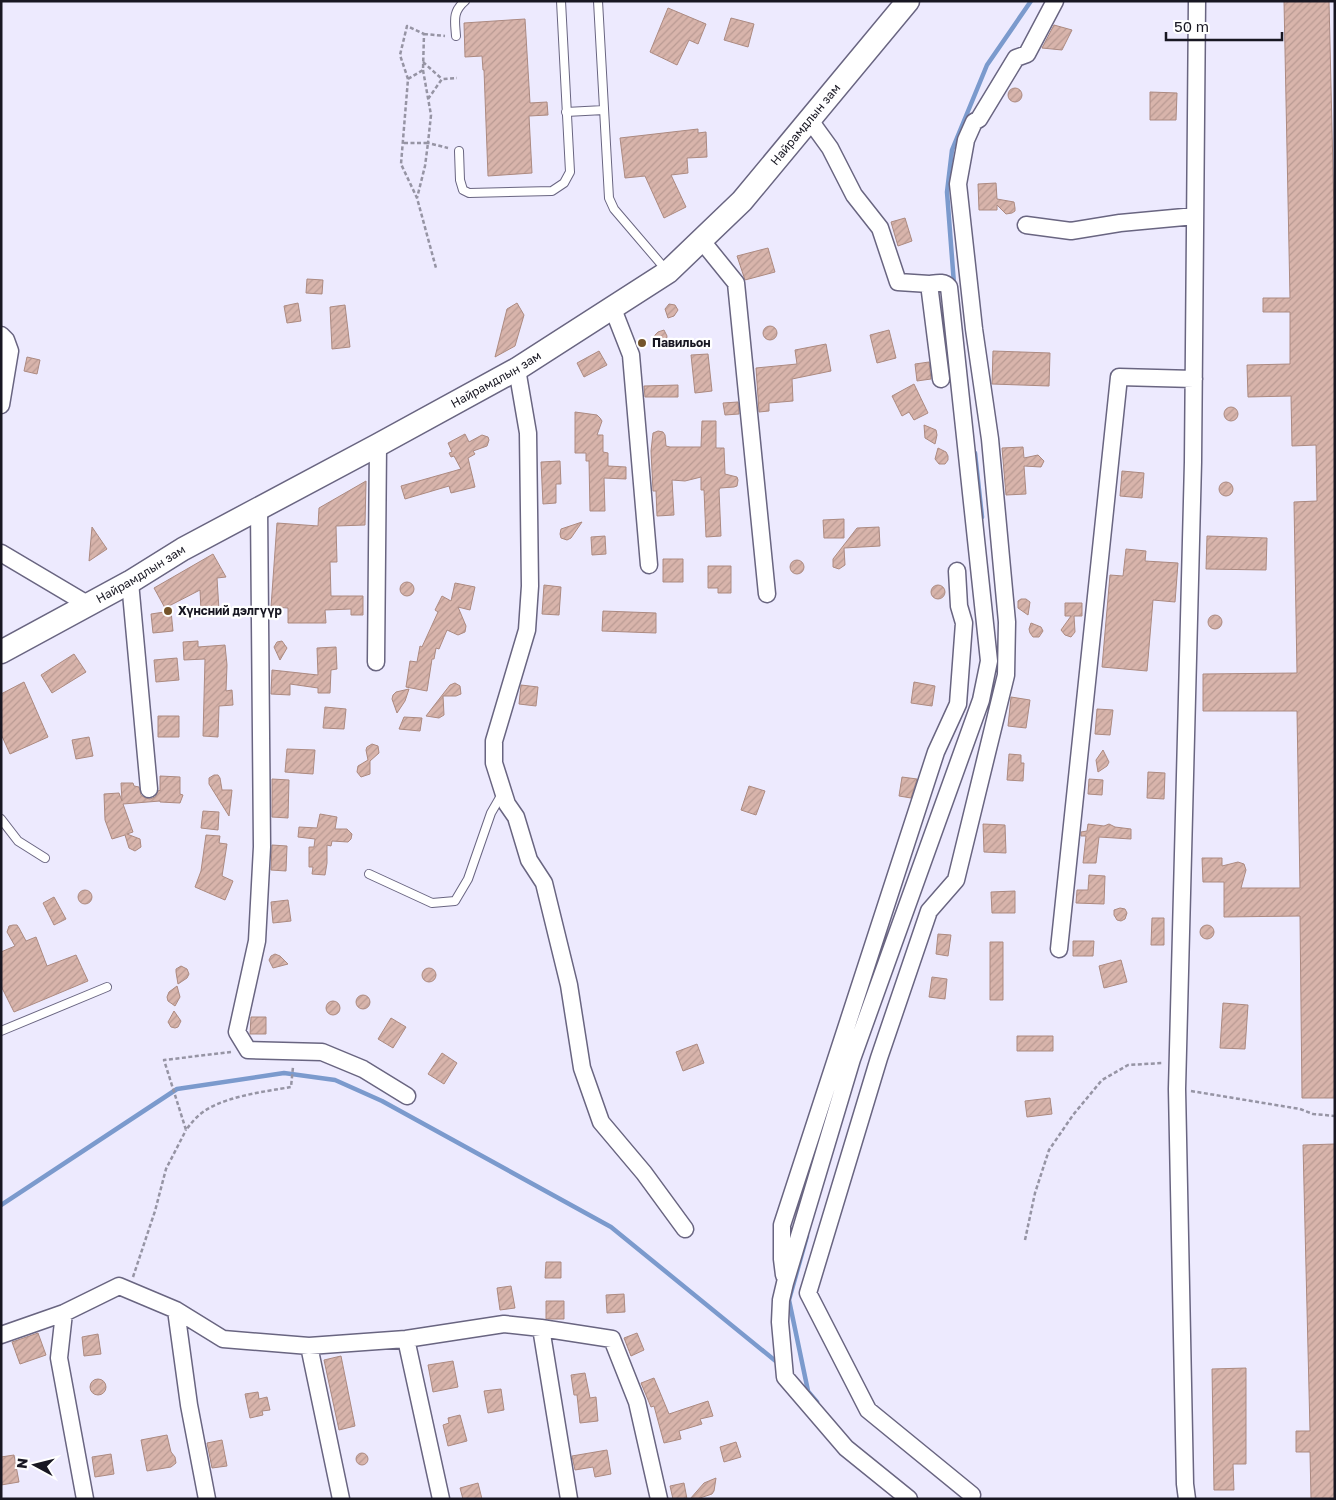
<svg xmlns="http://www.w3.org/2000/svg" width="1336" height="1500" viewBox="0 0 1336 1500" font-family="'Golos Text',sans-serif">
  <defs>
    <pattern id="building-hatch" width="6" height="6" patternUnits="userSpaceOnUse" patternTransform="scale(1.25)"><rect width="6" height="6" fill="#d8b4ab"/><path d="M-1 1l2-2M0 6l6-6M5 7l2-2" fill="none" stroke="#b99a93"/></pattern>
  </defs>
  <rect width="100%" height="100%" fill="#edeafe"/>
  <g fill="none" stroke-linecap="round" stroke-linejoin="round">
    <!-- stream -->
    <path stroke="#7b9acd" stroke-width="4.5" d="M954 284 947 192 952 150 987 65 1031 1
      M975 453 982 517
      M1 1205 177 1089 284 1073 335 1080 382 1101 611 1227 778 1363
      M807 1236 789 1300 808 1391
      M806 1389 817 1402"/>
  </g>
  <!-- building -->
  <path fill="url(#building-hatch)" stroke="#ac8a81" d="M1284 1H1329L1335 256V1098H1302L1300 916 1224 917V882H1203L1202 858H1222V866L1238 862 1244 864 1246 870 1241 888H1300L1297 711H1203V674L1297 673 1294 502 1317 501 1316 445 1292 446 1291 396 1248 397 1247 365 1290 364V312H1263V298H1290Z
    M668 8 706 24 698 44 689 40 677 65 650 52Z
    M731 18 754 24 748 47 724 40Z
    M525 19 530 103 547 102 548 115 529 116 532 173 488 176 484 70H483L482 56 465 57 464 23Z
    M1054 25 1072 30 1062 50 1042 48Z
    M1008 95a7 7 0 1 1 14 0a7 7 0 1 1-14 0Z
    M1150 92 1177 93 1176 120H1150Z
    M698 129V133L706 132 707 157 687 158 688 173 671 175 686 207 664 218 645 176 625 178 620 138Z
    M996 183 997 199 1014 202 1015 208V211L1012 213 1006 214 997 205V210H979L978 184Z
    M905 218 912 241 898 246 891 222Z
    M768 248 775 272 745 280 737 256Z
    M307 279 323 280 322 294 306 293Z
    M298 303 301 321 287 323 284 306Z
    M517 303 524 315 515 346 495 357 507 309Z
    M669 304 675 305 678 310 674 316 668 318 665 309Z
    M345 305 350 347 332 349 330 307Z
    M763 333a7 7 0 1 1 14 0a7 7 0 1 1-14 0Z
    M664 330 667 336 666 343H657L654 338 655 335 658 332Z
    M889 330 896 358 877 363 870 335Z
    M826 344 831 371 792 379 793 401 769 403V411L759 412 756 368 797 364 795 350Z
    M599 351 607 365 584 377 577 363Z
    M993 351 1050 353 1049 386 992 384Z
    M708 354 712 391 695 393 691 355Z
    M27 357 40 360 37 374 24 371Z
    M929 362 931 379 917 381 915 364Z
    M914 384 928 413 914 420 909 412 902 416 892 396Z
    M678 385V397H645L644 386Z
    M738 402 739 414 725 415 723 403Z
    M1224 414a7 7 0 1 1 14 0a7 7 0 1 1-14 0Z
    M575 412 597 415 600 418 602 421 597 435H603V452L608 453V466L626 467V479L604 478 605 511H590L589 461H586V453H575Z
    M702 421H716V448H724L725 474 737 477 738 480 737 486 734 487 720 488 719 490 721 536 706 537 704 490H701V477L685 481 672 480 674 515 657 516 656 491H653L651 451 653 433 658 431 663 432 665 435 666 446 670 447H701Z
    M924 425 936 430 937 435 935 444 925 438Z
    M465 434 469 442 482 435 488 437 489 440 487 446 473 451 475 454 468 458 475 487 451 493 449 486 405 499 401 486 461 469 454 456 451 457 449 453 452 452 448 443Z
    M1023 447 1024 458 1038 455 1044 461 1041 467 1024 466 1026 494 1006 495 1002 448Z
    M938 448 946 452 948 456V460L945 464H939L935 459Z
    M560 461 561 484H556V503L543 504 541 462Z
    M1122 471 1144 473 1142 498 1120 496Z
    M366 481 365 525 336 526 337 562H330L331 596H363V615H351V609L325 610 326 623H288V608L271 607 277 523 318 526 319 508Z
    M1219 489a7 7 0 1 1 14 0a7 7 0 1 1-14 0Z
    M844 519V538H824L823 520Z
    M582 522 571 538 567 540 561 538 560 534 561 529Z
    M92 527 107 549 89 561Z
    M879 527 880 546 844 548 845 565 839 569 833 567V559L857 528Z
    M605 536 606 554 592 555 591 537Z
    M1207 536 1267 538 1266 570 1206 569Z
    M1126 549 1146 551 1145 561 1178 563 1175 602 1153 600 1147 671 1102 667 1110 575 1123 576Z
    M213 554 226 577 217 578 219 610 201 611 200 590 165 608 154 588Z
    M663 559H683V582H663Z
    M790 567a7 7 0 1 1 14 0a7 7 0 1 1-14 0Z
    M708 566H731V593H718V588H708Z
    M400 589a7 7 0 1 1 14 0a7 7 0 1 1-14 0Z
    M455 583 475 587 470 610 458 607 466 626 465 632 458 635 447 630 439 649 436 648 434 659H432L427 691 406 687 410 661 417 662 420 646 422 647 438 612 435 610 442 596 451 601Z
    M544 585 561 587 559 615 542 614Z
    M931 592a7 7 0 1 1 14 0a7 7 0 1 1-14 0Z
    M1021 599H1026L1030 602 1028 615 1018 608V601Z
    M1065 603H1082V616H1074L1075 632 1071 637 1065 635 1061 630 1071 616H1065Z
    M171 611 173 631 153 633 151 614Z
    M603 611 656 613V633L602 631Z
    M1208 622a7 7 0 1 1 14 0a7 7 0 1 1-14 0Z
    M1031 623 1041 627 1043 631 1039 637H1033L1030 633 1029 629Z
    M198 641V647L225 645 227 665 226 691 232 690 233 705 219 706 218 737 203 736 205 659 184 660 183 642Z
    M282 641 287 648 280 660 274 647 277 642Z
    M336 647 337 669 331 670 330 693H318V688L290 684V695L271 694 272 670 318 675 317 648Z
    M74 654 86 672 52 693 41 675Z
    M177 658 179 680 156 682 154 660Z
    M24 682 48 737 10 754 1 734V694Z
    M914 682 935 686 932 706 911 703Z
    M455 683 460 686 461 694 456 696H443L444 715 439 718 426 716 450 685Z
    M521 685 538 687 536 706 519 704Z
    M409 689 405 701 397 713 392 699 393 695 396 692Z
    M1011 697 1030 700 1026 728 1008 726Z
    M325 707 346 709 344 729 323 728Z
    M1097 709 1113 710 1110 735 1095 734Z
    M158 716H179V737H158Z
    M404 717 422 718 420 731 399 729Z
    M89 737 93 756 76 759 72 740Z
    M372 744 378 746 379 753 370 761V774L361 777 357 772 358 766 368 760 366 750 367 747Z
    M287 749 315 750 313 774 285 772Z
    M1103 750 1109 762 1107 766 1098 772 1096 760Z
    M1009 754 1021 755V763H1024L1023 781 1007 780Z
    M1148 772 1165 773 1164 799 1147 798Z
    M214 775H218L220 778 222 790H232L229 816 209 784V778Z
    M160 776 180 777V794L183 795 180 803 160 802V801L123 804 133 832 127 834 140 839 141 847 135 851 129 848 125 835 112 839 105 820 104 794 119 793 122 801 121 783H133L134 786 139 787 141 795 145 798 150 799 155 797 159 790 160 791Z
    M902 777 917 779 911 798 899 796Z
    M272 779 289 780 288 818 272 817Z
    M1089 779 1103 780 1102 795 1088 794Z
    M749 786 765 791 756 815 741 810Z
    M203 811 219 812 218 830 201 828Z
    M320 814 337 817 335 829H347L352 834 351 839 348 842 332 841 331 846 327 845V863L325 875 312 874 313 867H309V847H314L315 839 298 837 299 827 317 828Z
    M983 824 1005 825 1006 853 984 852Z
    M1088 824 1104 826 1109 824 1115 827 1131 829V839L1099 837 1096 863H1083L1086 836H1081V832L1087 831Z
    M206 835 220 836 219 843 227 844 222 876 233 881 225 900 195 887 201 871Z
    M272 845 287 846 286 871 271 870Z
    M1089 875 1105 876 1104 904 1076 903 1077 890H1088Z
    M78 897a7 7 0 1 1 14 0a7 7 0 1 1-14 0Z
    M1015 891V913H992L991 892Z
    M54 897 66 919 54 925 43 903Z
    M288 900 291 921 273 923 271 902Z
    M1120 908 1125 909 1127 913 1125 919 1121 921 1117 920 1114 915V910Z
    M1152 918H1164V945H1151Z
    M13 925H17L19 928 26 941 36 937 47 966 76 955 88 981 14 1012 1 986V952L15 946 7 932 9 926Z
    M1200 932a7 7 0 1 1 14 0a7 7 0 1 1-14 0Z
    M938 934 951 935 948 956 936 954Z
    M1073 941H1094L1093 956H1073Z
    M990 942H1003V1000H990Z
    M275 954 280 956 288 964 273 968 269 960 271 956Z
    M1121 960 1127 982 1104 988 1099 966Z
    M181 966 187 969 189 974 187 978 178 984 176 972V969Z
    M422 975a7 7 0 1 1 14 0a7 7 0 1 1-14 0Z
    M932 977 947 979 945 999 929 997Z
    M177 986 180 997 175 1006 168 1001 167 997 169 992Z
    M356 1002a7 7 0 1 1 14 0a7 7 0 1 1-14 0Z
    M326 1008a7 7 0 1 1 14 0a7 7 0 1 1-14 0Z
    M1223 1003 1248 1005 1245 1049 1220 1048Z
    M174 1011 181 1021 178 1027 175 1028 171 1027 168 1022Z
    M251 1017H266V1034H250Z
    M391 1018 406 1027 393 1048 378 1039Z
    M1017 1036H1053V1051H1017Z
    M697 1044 704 1063 683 1071 676 1052Z
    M442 1053 457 1063 444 1084 428 1074Z
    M1050 1098 1052 1114 1027 1117 1025 1101Z
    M1335 1144V1499H1311L1310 1452H1296V1431H1310L1303 1145Z
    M546 1262H561V1278H545Z
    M511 1286 515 1308 500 1310 497 1288Z
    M624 1294 625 1312 607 1313 606 1295Z
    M546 1301H564V1319H546Z
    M38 1333 46 1355 20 1364 12 1342Z
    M637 1333 644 1350 631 1356 624 1338Z
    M98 1334 101 1354 84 1356 82 1337Z
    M341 1356 355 1426 339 1430 324 1360Z
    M453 1361 458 1387 433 1392 428 1365Z
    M1246 1368V1464H1233L1234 1490H1214L1212 1369Z
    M585 1373 590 1398 596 1397 598 1421 580 1423 577 1395H574L571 1375Z
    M654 1378 669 1414 708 1401 713 1416 700 1419 702 1424 679 1431 681 1439 664 1443 654 1406 651 1407 641 1383Z
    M90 1387a8 8 0 1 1 16 0a8 8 0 1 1-16 0Z
    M501 1389 504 1410 488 1413 484 1391Z
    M258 1392 259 1399 267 1397 270 1410 262 1411 263 1415 250 1418 245 1394Z
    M460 1415 467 1441 448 1446 443 1425 449 1423 448 1418Z
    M167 1435 171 1452 175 1457 176 1463 171 1467 147 1471 141 1440Z
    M222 1440 227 1466 212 1468 207 1443Z
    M736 1442 741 1457 724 1462 720 1447Z
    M607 1450 611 1474 595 1477 593 1467 575 1470 572 1456Z
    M356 1459a6 6 0 1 1 12 0a6 6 0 1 1-12 0Z
    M111 1454 114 1474 95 1477 92 1457Z
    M14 1455 19 1482 1 1485V1457Z
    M716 1478 714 1491 712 1494 697 1499H690L704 1483Z
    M478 1483 482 1499H463L460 1488Z
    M684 1483 687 1499H673L670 1486Z"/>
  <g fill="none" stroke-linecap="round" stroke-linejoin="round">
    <!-- lane casing -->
    <g stroke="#696581" stroke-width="10">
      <path id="lane" d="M598 1 609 198 614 209 667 271
        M456 36C455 21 452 12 465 1
        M566 112 604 110
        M459 151 460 180 463 190 469 193 552 191 564 183 570 172 561 1
        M1 819 18 841 45 858
        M369 874 432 903 455 901 468 879 491 813 502 794
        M1 1031 107 987"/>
    </g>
    <!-- street casing -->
    <g stroke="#696581" stroke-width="19">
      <path id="street" d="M809 119 830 148 854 195 880 228 898 282 929 284 941 379
        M1026 225 1071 231 1120 223 1195 216
        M702 241 736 283 767 594
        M613 309 631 355 649 565
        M1 335 6 340 10 351 1 405
        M517 369 528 433 530 586 527 630 494 741V763L507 804 516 817 529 860 544 883 569 985 582 1068 601 1122 644 1173 685 1229
        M259 507 262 847 257 941 237 1032 248 1050 322 1052 363 1069 407 1096
        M1 553 87 604
        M130 582 149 789
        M376 662 378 445
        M1059 949 1119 377 1194 379
        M784 1275 782 1259V1225L936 752 958 704 964 623 959 606 957 571
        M176 1310 189 1405 207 1499
        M64 1313 59 1358 85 1499
        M541 1328 569 1499
        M1 1335 64 1313 119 1286 176 1310 223 1339 309 1346 406 1339 504 1324 541 1328 612 1339 637 1402 659 1499
        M406 1339 441 1499
        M309 1346 341 1499
        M972 1495 868 1410 808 1293 879 1058 929 911 956 880 1006 675 1007 622 990 439 974 329 958 184 966 140 974 122 979 119 1016 58 1027 54 1055 1
        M909 1499 846 1448 785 1377 780 1322 781 1300 785 1283 852 1059 981 700 989 661 949 287C944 281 937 283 929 284
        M1187 1499 1185 1484 1177 1089 1193 462 1197 1"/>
    </g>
    <!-- secondary casing -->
    <g stroke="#696581" stroke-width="25">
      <g id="secondary">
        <path id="s1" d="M1 652 130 582 183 549 378 445 517 369 668 272 742 201 908 1"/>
      </g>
    </g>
    <!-- path -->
    <path stroke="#9694a4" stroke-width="2.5" stroke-dasharray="4 2.5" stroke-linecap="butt" d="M424 34 445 36
      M423 62 442 79
      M423 70 431 115 428 143 448 148
      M408 79 423 70 424 34 407 26 400 55 408 79 401 164 417 198 436 268
      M428 99 442 79 457 78
      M404 143H428L425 166 417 198
      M231 1052 164 1060 186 1130C189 1126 192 1122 196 1118 216 1097 263 1092 291 1087L293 1067
      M1191 1091 1300 1109 1313 1114 1335 1116
      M1025 1240 1035 1193 1049 1150 1073 1115 1102 1080 1128 1065 1162 1063
      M133 1277 155 1211 166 1169 186 1130"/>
    <!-- lane -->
    <use href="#lane" stroke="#fff" stroke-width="8"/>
    <!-- street -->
    <use href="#street" stroke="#fff" stroke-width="16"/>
    <!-- secondary -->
    <use href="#secondary" stroke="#fff" stroke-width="22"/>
  </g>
  <!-- markers -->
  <g fill="#74542a" stroke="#fff" stroke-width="2">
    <circle cx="642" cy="343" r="5"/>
    <circle cx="168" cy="611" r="5"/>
  </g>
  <g text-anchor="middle" stroke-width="4.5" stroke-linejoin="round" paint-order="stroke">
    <!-- street labels -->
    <g font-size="12" fill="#181722" stroke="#fff">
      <text dy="4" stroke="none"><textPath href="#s1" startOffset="970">Найрамдлын зам</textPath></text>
      <text dy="4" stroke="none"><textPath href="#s1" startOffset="565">Найрамдлын зам</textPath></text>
      <text dy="4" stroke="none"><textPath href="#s1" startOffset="160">Найрамдлын зам</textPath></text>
    </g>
    <!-- poi labels -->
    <g font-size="12" font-weight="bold" fill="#181722" stroke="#fff" text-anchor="start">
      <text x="652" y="347">Павильон</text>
      <text x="178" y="615">Хүнсний дэлгүүр</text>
    </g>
  </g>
  <!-- border -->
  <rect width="1336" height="1500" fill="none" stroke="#181722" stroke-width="5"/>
  <!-- north arrow -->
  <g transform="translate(35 1465) rotate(277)" stroke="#ffffff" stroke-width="4" paint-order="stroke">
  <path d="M0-4L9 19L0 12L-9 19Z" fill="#181722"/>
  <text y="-8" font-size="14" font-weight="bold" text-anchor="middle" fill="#181722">N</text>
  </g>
  <!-- scale -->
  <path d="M1166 32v8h116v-8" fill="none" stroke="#181722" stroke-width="2.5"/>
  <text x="1174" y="32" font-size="15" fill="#181722" stroke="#ffffff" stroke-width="4" paint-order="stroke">50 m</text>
</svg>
